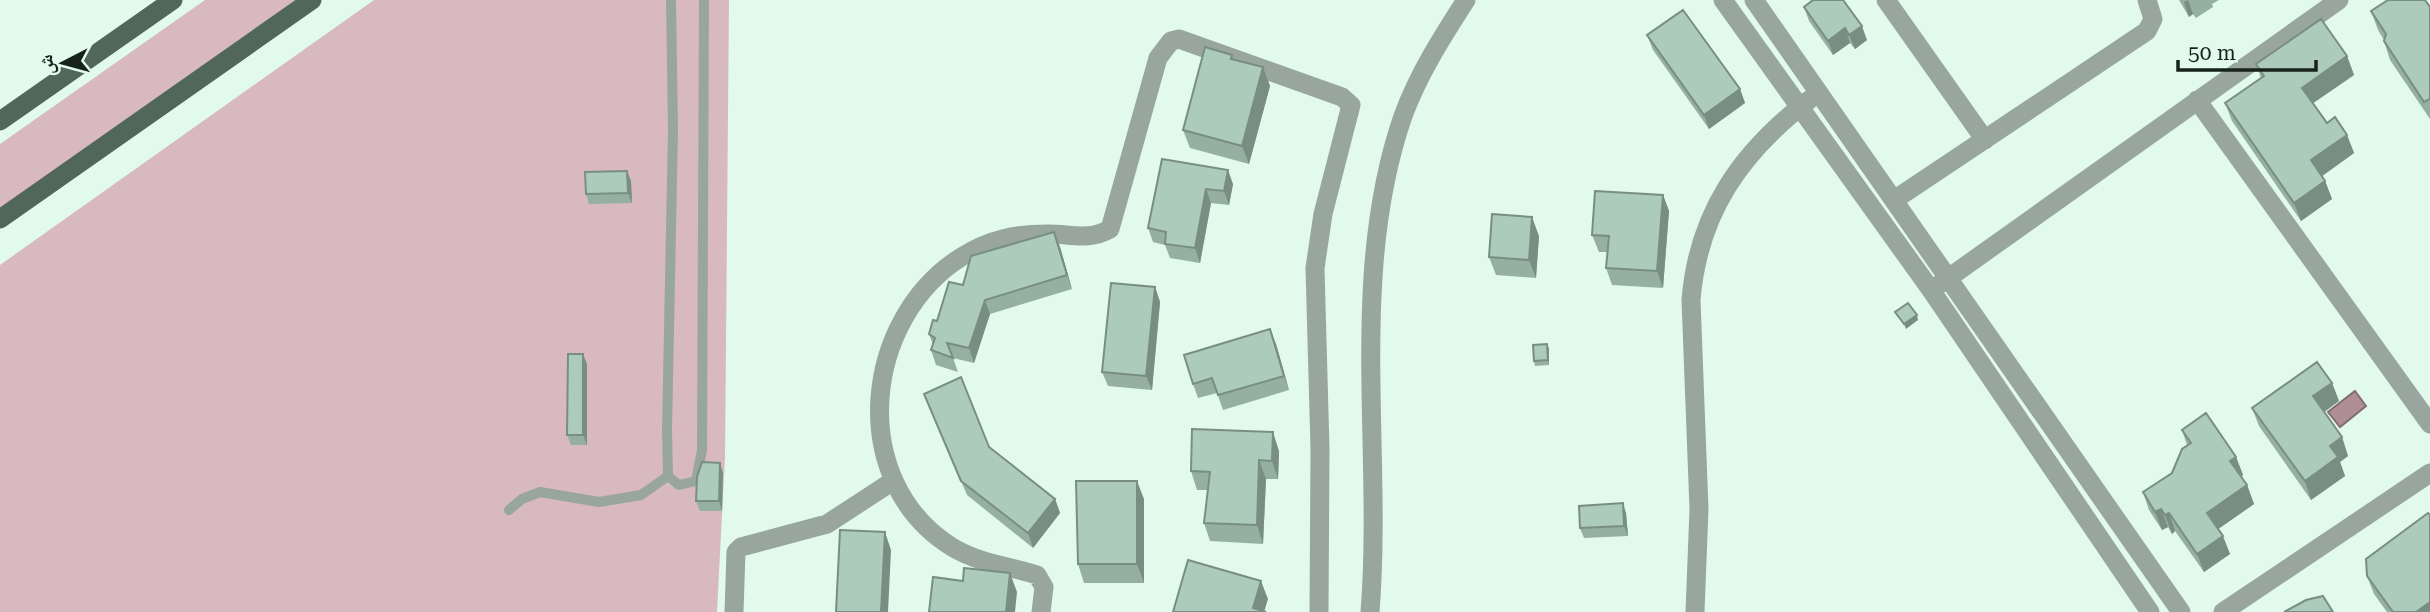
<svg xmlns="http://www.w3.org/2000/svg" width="2430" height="612" viewBox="0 0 2430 612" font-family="'Roboto Serif','Noto Naskh Arabic',serif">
  <rect width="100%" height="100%" fill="#e1faeb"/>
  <!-- green -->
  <path fill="#d8b9c1" d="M205 0H296L0 209V144Z
    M374 0H729L725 457 717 612H0V265Z"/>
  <!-- water -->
  <path fill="#af8e96" stroke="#826e71" stroke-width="2" d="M2355 391 2366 406 2340 427 2328 412Z"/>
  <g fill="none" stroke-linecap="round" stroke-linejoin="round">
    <!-- service -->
    <path stroke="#99a69f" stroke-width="10" d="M671 0 673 130 667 430 668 476 679 485 696 481 702 450 704 0
      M509 510 522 499 540 492 599 502 641 495 668 476"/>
    <!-- minor -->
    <path stroke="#99a69f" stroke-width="19" d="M1723 0 1931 290 2150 612
      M1754 0 2181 612
      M1886 0 1985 140
      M2197 100 2430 424
      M1894 200 2147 31 2153 19 2147 0
      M1940 284 2339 0
      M734 612 736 552 741 547 827 524 893 481
      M1041 612 1044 587 1037 575C1008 566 978 563 952 547 846 481 862 318 963 256 990 239 1016 234 1048 234 1071 234 1089 241 1110 229L1158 58 1171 41 1179 39 1342 97 1351 105 1323 214 1315 268 1320 449 1319 612
      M1370 612C1383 448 1348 275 1403 116 1418 75 1442 37 1466 0
      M1695 612 1699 509 1691 300C1698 213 1741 152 1809 100
      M2223 612 2430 473"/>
    <!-- primary -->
    <path stroke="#50675a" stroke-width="19" d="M0 121 173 0
      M0 219 312 0"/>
  </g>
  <!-- wall -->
  <path fill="#95afa0" d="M2179 0H2219L2212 4 2213 7 2196 18 2193 14 2189 17Z
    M1804 7 1867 40 1855 49 1850 43 1833 55 1809 21Z
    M2430 7V119L2390 60 2384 41V40L2378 30 2371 11Z
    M1647 35 1740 89 1745 103 1709 129 1653 50Z
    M2347 56 2354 75 2313 103 2327 123 2347 135 2354 153 2322 176 2325 181 2332 199 2301 221 2232 121 2225 103 2261 78 2256 64Z
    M1234 60 1263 67 1270 86 1249 164 1190 148 1183 130Z
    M1162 159 1233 184 1229 205 1211 203 1200 263 1170 258 1165 245 1153 242 1148 228Z
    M627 171 631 181 632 203 589 204 586 194Z
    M1663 195 1669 211 1663 288 1612 285 1606 268 1607 252H1599L1592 235Z
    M1539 236 1536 278 1496 275 1489 257Z
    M1060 247 1072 289 990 314 974 363 953 358 958 372 936 365 931 350 933 345 929 334 937 321 963 285Z
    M1155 287 1160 302 1152 390 1108 386 1102 372Z
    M1276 344 1289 390 1223 410 1217 393 1198 398 1193 384Z
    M1547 344 1549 349V365L1535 366 1534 361Z
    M587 364V445H571L567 435Z
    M2332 383 2339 401 2324 412 2342 437 2348 456 2340 462 2345 476 2311 500 2259 426 2252 408Z
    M924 394 1055 499 1060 513 1033 548 967 495Z
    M2182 430 2236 457 2243 475 2241 477 2247 485 2254 504 2218 529 2230 554 2204 572 2175 531 2172 534 2168 527 2162 530 2149 510 2143 492 2172 473 2187 445Z
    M1279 451 1278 479H1266L1263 544 1210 541 1204 523 1208 490H1197L1191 471Z
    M723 473 722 511H700L696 501Z
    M1144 499V583H1084L1078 564Z
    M1626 513 1628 536 1584 538 1580 528Z
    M2367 576 2430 612H2387L2374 594Z"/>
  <!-- shaded-wall -->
  <path fill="#798e82" d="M2188 0 2193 14 2189 17 2184 2Z
    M1862 26 1867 40 1855 49 1849 35Z
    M1845 28 1850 43 1833 55 1828 41Z
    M2347 56 2354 75 2309 106 2302 88Z
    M1263 67 1270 86 1249 164 1242 146Z
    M1740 89 1745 103 1709 129 1704 115Z
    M2347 135 2354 153 2318 179 2311 160Z
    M1228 170 1233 184 1229 205 1224 191Z
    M627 171 631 181 632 203 628 193Z
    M2325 181 2332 199 2301 221 2294 203Z
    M1206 189 1211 203 1200 263 1195 248Z
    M1663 195 1669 211 1663 288 1657 271Z
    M1532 217 1539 236 1536 278 1529 260Z
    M1054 232 1060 247 1072 289 1067 275Z
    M1155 287 1160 302 1152 390 1146 376Z
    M985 300 990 314 974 363 969 348Z
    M1917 315 1918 320 1906 329 1904 324Z
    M1270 329 1276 344 1289 390 1284 376Z
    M1547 344 1549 349V365L1548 360Z
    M583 354 587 364V445L583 435Z
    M2332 383 2339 401 2320 415 2313 396Z
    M1273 432 1279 451 1278 479 1272 461Z
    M2342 437 2348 456 2340 462 2345 476 2311 500 2305 481 2330 446Z
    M2236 457 2243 475 2237 480 2230 461Z
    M1259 460 1266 479 1263 544 1257 525Z
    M720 463 723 473 722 511 719 501Z
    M1137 481 1144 499V583L1137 564Z
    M2247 485 2254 504 2214 532 2207 513Z
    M1055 499 1060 513 1033 548 1028 533Z
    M1623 503 1626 513 1628 536 1624 526Z
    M2161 509 2168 527 2162 530 2155 512Z
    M2169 513 2175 531 2172 534 2165 515Z
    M885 532 891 550 888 612H881Z
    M2223 536 2230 554 2204 572 2197 554Z
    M1010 573 1017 592 1015 612H1006Z
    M1261 581 1268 599 1264 612 1253 608Z
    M2430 602V612H2416Z"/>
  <!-- building -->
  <path fill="#adcbba" stroke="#798e82" stroke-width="2" d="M1813 0H1843L1862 26 1849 35 1845 28 1828 41 1804 7Z
    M2388 0H2425L2430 7V99L2424 102 2384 41 2386 34 2371 11Z
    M1683 10 1740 89 1704 115 1647 35Z
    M2321 19 2347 56 2302 88 2327 123 2335 117 2347 135 2311 160 2325 181 2294 203 2225 103 2264 76 2256 64Z
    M1205 47 1232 55 1231 59 1263 67 1242 146 1183 130Z
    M1162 159 1228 170 1224 191 1206 189 1195 248 1165 244 1166 232 1148 228Z
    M627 171 628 193 586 194 585 172Z
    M1595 191 1663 195 1657 271 1606 268 1609 236 1592 235Z
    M1492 214 1532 217 1529 260 1489 257Z
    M1054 232 1067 275 985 300 969 348 947 343 953 358 931 350 935 338 929 334 933 320 937 321 949 282 963 285 971 256Z
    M1111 283 1155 287 1146 376 1102 372Z
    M1908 303 1917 315 1904 324 1895 312Z
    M1270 329 1284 376 1218 395 1212 378 1193 384 1184 355Z
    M1547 344 1548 360 1534 361 1533 345Z
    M568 354H583V435H567Z
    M2317 362 2332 383 2313 396 2342 437 2330 446 2338 457 2305 481 2252 408Z
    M961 377 989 447 1055 499 1028 533 961 481 924 394Z
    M2206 413 2236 457 2230 461 2247 485 2207 513 2223 536 2197 554 2169 513 2165 515 2161 509 2155 512 2143 492 2172 473 2182 449 2191 443 2182 430Z
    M1192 429 1273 432 1272 461 1259 460 1257 525 1204 523 1210 472 1191 471Z
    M702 462 720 463 719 501H696L697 477Z
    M1076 481H1137V564H1078Z
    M1623 503 1624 526 1580 528 1579 506Z
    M2428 513 2430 515V602L2416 612H2393L2367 576 2366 559Z
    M840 530 885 532 881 612H836Z
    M1188 560 1261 581 1253 608 1266 612H1173Z
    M964 568 1010 573 1006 612H929L933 577 963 581Z
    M2323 596 2333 612H2284L2306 600Z"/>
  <!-- north arrow -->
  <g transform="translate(63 63) rotate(264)" stroke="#e1faeb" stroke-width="5" paint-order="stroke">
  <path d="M0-5L12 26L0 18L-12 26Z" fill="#18221c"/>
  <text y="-10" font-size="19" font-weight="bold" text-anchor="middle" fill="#18221c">ش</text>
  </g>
  <!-- scale -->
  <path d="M2178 60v10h138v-10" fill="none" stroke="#18221c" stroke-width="3.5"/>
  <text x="2188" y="60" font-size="21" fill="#18221c" stroke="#e1faeb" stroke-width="5" paint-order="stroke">50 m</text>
</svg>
